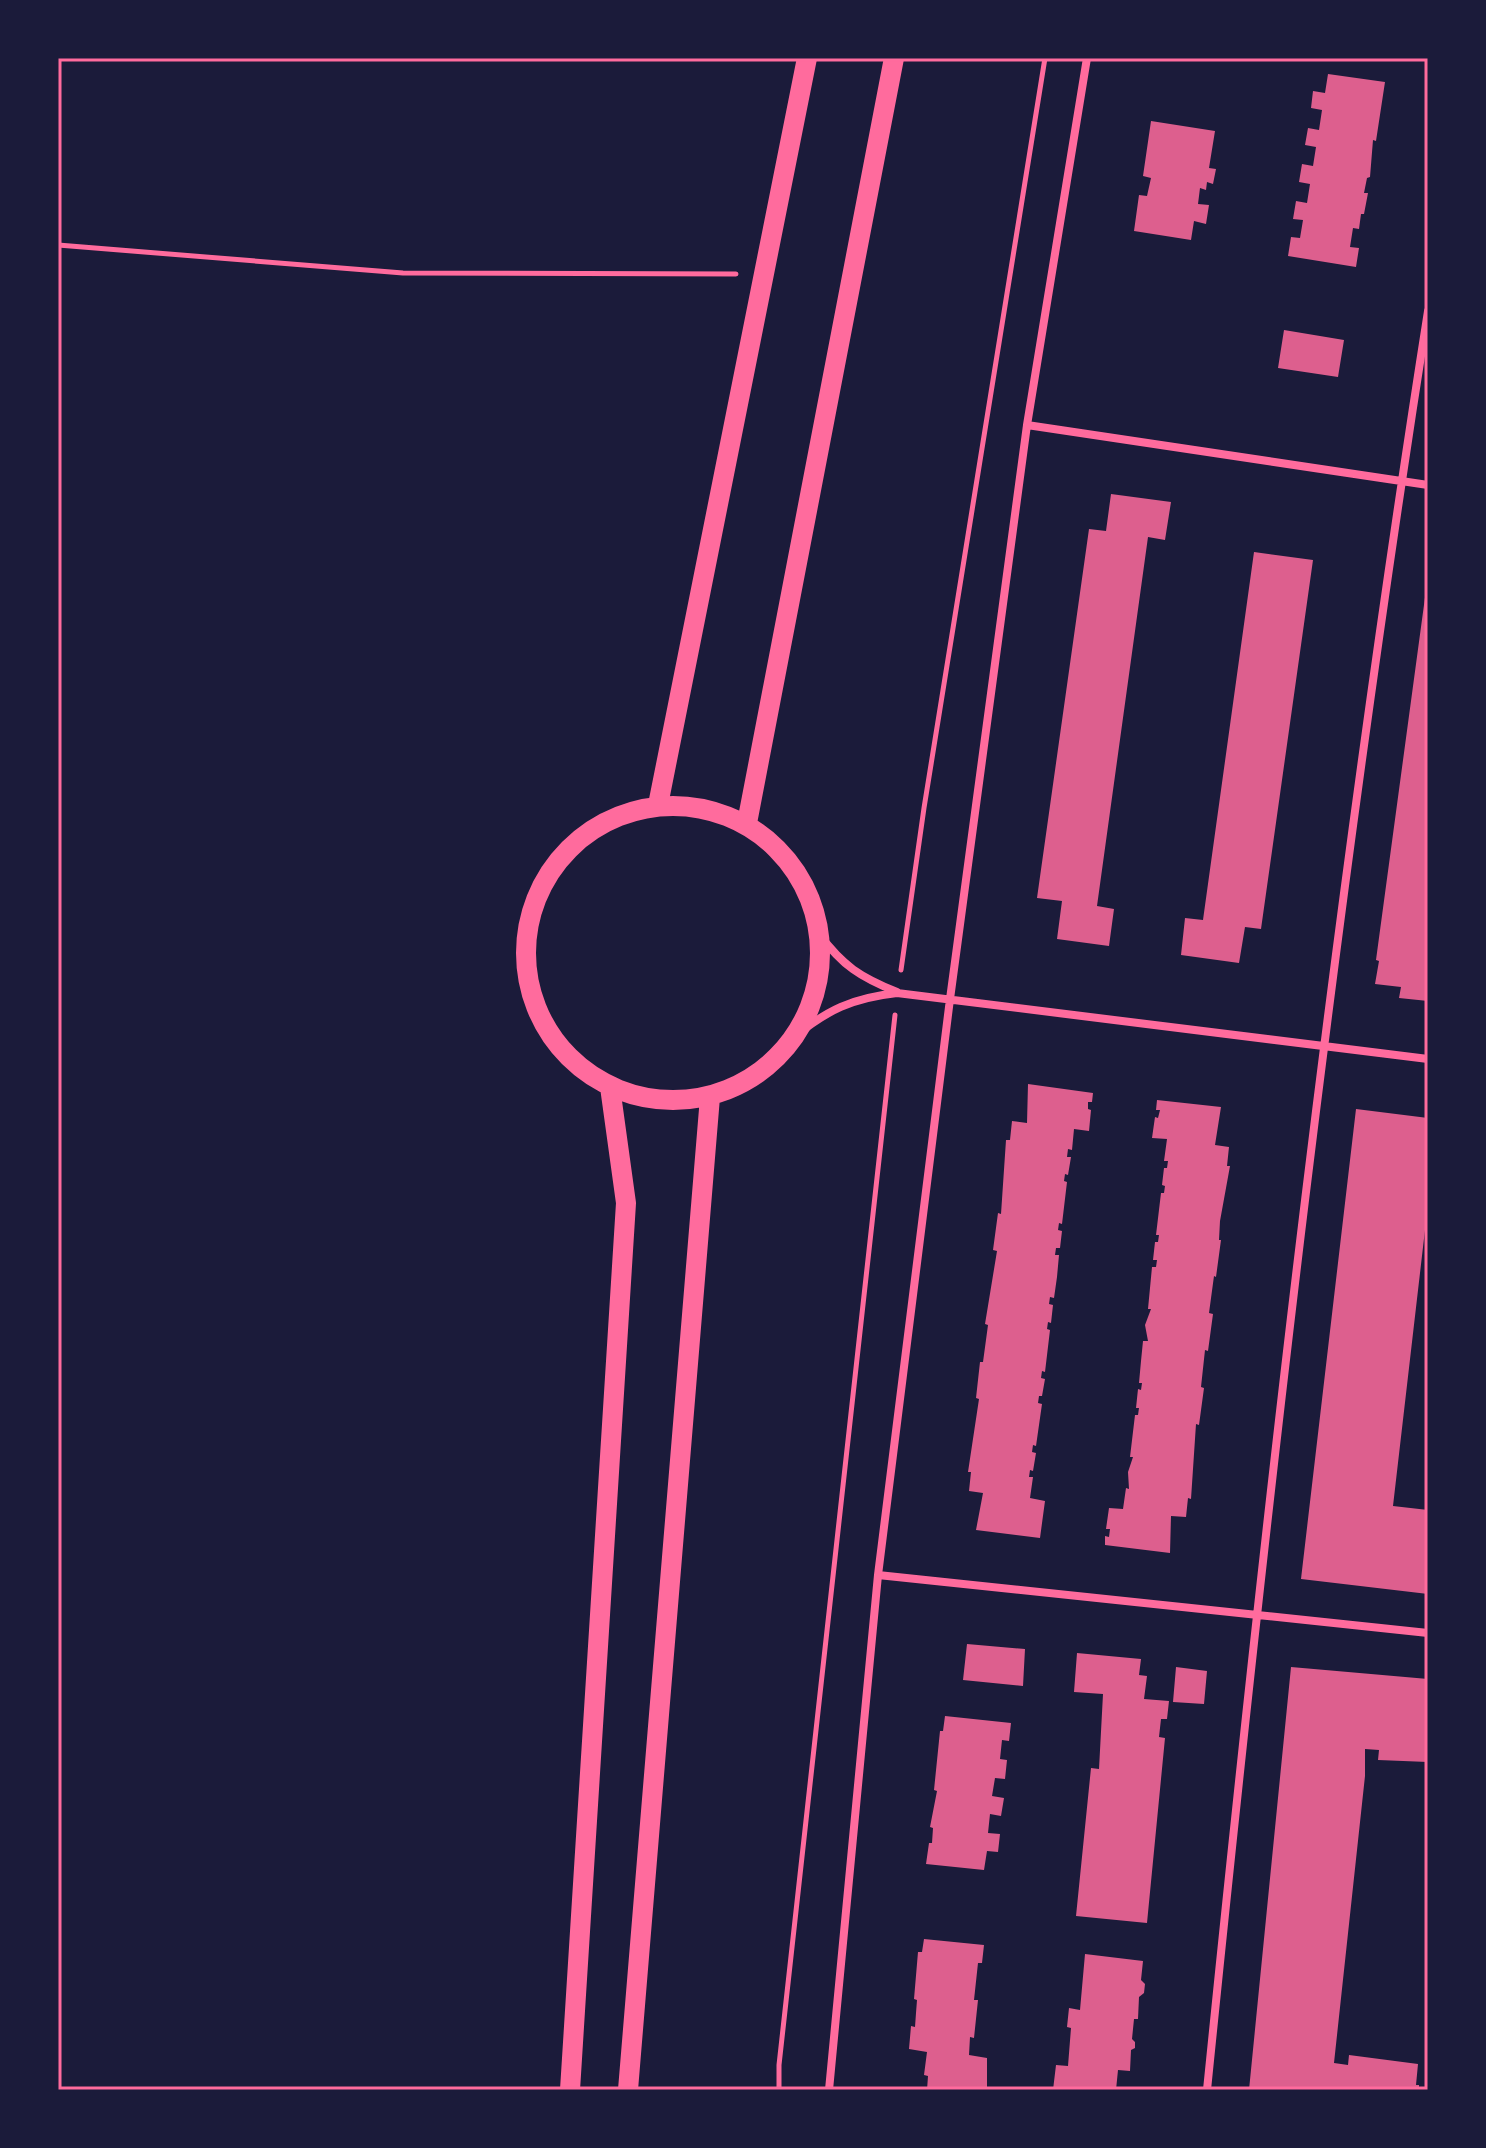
<svg xmlns="http://www.w3.org/2000/svg" width="1486" height="2148" viewBox="0 0 1486 2148" font-family="'PT Sans Narrow',sans-serif">
  <rect width="100%" height="100%" fill="#1b1b3a"/>
  <!-- building -->
  <path fill="#dd5f8e" d="M1328 74 1385 82 1376 141 1373 140 1370 177 1367 178 1364 193H1368L1364 214H1361L1359 229 1353 228 1350 247 1359 248 1356 267 1288 256 1291 237 1300 238 1303 220 1293 219 1296 201 1307 203 1310 184 1299 182 1302 164 1313 166 1316 147 1305 145 1308 128 1319 130 1322 110 1311 108 1313 91 1325 93Z
    M1151 121 1215 131 1209 168 1216 169 1213 184 1207 182 1206 190 1200 188 1198 204 1209 205 1206 224 1194 221 1191 240 1134 231 1139 195 1147 196 1151 178 1143 176Z
    M1284 330 1344 340 1338 377 1278 368Z
    M1111 494 1171 502 1165 540 1148 537 1097 906 1114 909 1109 946 1057 939 1062 901 1037 898 1089 529 1106 531Z
    M1254 552 1313 560 1261 929 1245 927 1239 963 1181 955 1185 918 1203 920Z
    M1426 590H1428V1001L1399 998 1401 987 1375 984 1379 961 1376 960Z
    M1028 1084 1093 1093 1092 1102H1088V1109L1091 1110 1089 1131 1074 1129 1072 1150 1068 1149 1067 1157H1071L1068 1175 1065 1174 1064 1181 1067 1182 1062 1224 1059 1223 1058 1230 1062 1231 1060 1248H1056L1055 1255H1059L1057 1277 1054 1298 1050 1297 1049 1304 1053 1305 1051 1323 1048 1322 1047 1329 1050 1330 1045 1372 1042 1371 1041 1378 1045 1379 1042 1396H1039L1038 1403 1042 1404 1036 1446 1033 1445 1032 1452 1036 1453 1033 1471 1030 1470 1029 1477H1033L1030 1498 1045 1501 1040 1538 976 1530 983 1493 969 1491 971 1472H968L979 1399 976 1398 980 1362H983L988 1325 985 1324 997 1251 993 1250 998 1213 1001 1214 1006 1140H1010L1012 1121 1027 1123Z
    M1157 1100 1221 1107 1215 1145 1229 1147 1227 1166H1230L1220 1221 1219 1240H1221L1216 1277 1214 1276 1209 1313 1213 1314 1208 1351 1205 1350 1201 1387 1204 1388 1199 1425 1196 1424 1191 1499 1188 1498 1186 1517 1171 1516 1170 1553 1105 1545V1536L1109 1537 1110 1529H1106L1109 1508 1123 1509 1126 1488 1129 1489 1128 1472 1133 1457H1130L1135 1415H1138L1139 1408H1136L1138 1389 1141 1390 1142 1383H1139L1141 1361 1143 1341H1148L1145 1325 1151 1309H1148L1152 1267H1156L1157 1260H1153L1155 1242H1158L1159 1235H1156L1161 1193H1164L1165 1186 1162 1185 1164 1168H1167L1168 1161H1164L1167 1139 1152 1138 1155 1117 1158 1118 1160 1110H1156Z
    M1356 1109 1428 1118V1204L1393 1506 1428 1510V1594L1301 1579Z
    M967 1644 1025 1649 1023 1686 963 1680Z
    M1077 1653 1141 1659 1139 1675 1147 1676 1144 1699 1169 1701 1167 1719H1161L1159 1737 1165 1738 1147 1923 1076 1916 1091 1768 1099 1769 1103 1694 1074 1692Z
    M1176 1667 1207 1671 1204 1704 1173 1702Z
    M1291 1667 1428 1679V1762L1378 1760 1379 1750 1365 1749V1776L1334 2063 1348 2065 1349 2055 1418 2064 1416 2085H1419V2090H1249Z
    M945 1716 1011 1723 1009 1741 1002 1740 1000 1759 1007 1760 1005 1779 995 1778 992 1796 1004 1798 1001 1816 990 1814 988 1833 1000 1834 998 1852 987 1851 984 1870 926 1864 929 1843H932L933 1828 930 1827 937 1791 934 1790 940 1731H943Z
    M924 1939 984 1945 982 1963H978L974 2000H978L974 2038 970 2037 969 2055 987 2058V2090H927L928 2076 924 2075 927 2052 909 2049 911 2026 915 2027 916 2013 917 2000 914 1999 918 1952H922Z
    M1085 1954 1143 1961 1141 1980 1145 1984 1144 1993 1139 1997 1138 2019H1134L1132 2039 1135 2042V2048L1131 2050 1130 2071 1118 2070 1116 2090H1053L1056 2065 1068 2066 1071 2028 1067 2027 1069 2008 1080 2010Z"/>
  <g fill="none" stroke-linecap="round" stroke-linejoin="round">
    <!-- path -->
    <path stroke="#ff6b9d" stroke-width="5" d="M58 245 403 273 736 274
      M901 970 924 808 1045 58
      M779 2090V2065L895 1015"/>
    <!-- minor -->
    <path stroke="#ff6b9d" stroke-width="8" d="M1027 425 1428 485
      M819 934C843 966 860 977 897 992
      M793 1038C827 1010 852 998 897 993L1428 1059
      M878 1575 1428 1633
      M829 2090 878 1575 950 999 1027 425 1087 58
      M1207 2090C1267 1496 1335 902 1428 311"/>
    <!-- primary -->
    <path stroke="#ff6b9d" stroke-width="20" d="M658 805 807 58
      M526 953a147 147 0 1 1 294 0a147 147 0 1 1-294 0Z
      M747 823 894 58
      M570 2090 626 1203 610 1087
      M628 2090 710 1097"/>
  </g>
  <!-- border -->
  <rect width="1486" height="2148" fill="none" stroke="#1b1b3a" stroke-width="120"/>
  <rect x="60" y="60" width="1366" height="2028" fill="none" stroke="#ff6b9d" stroke-width="3"/>
</svg>
